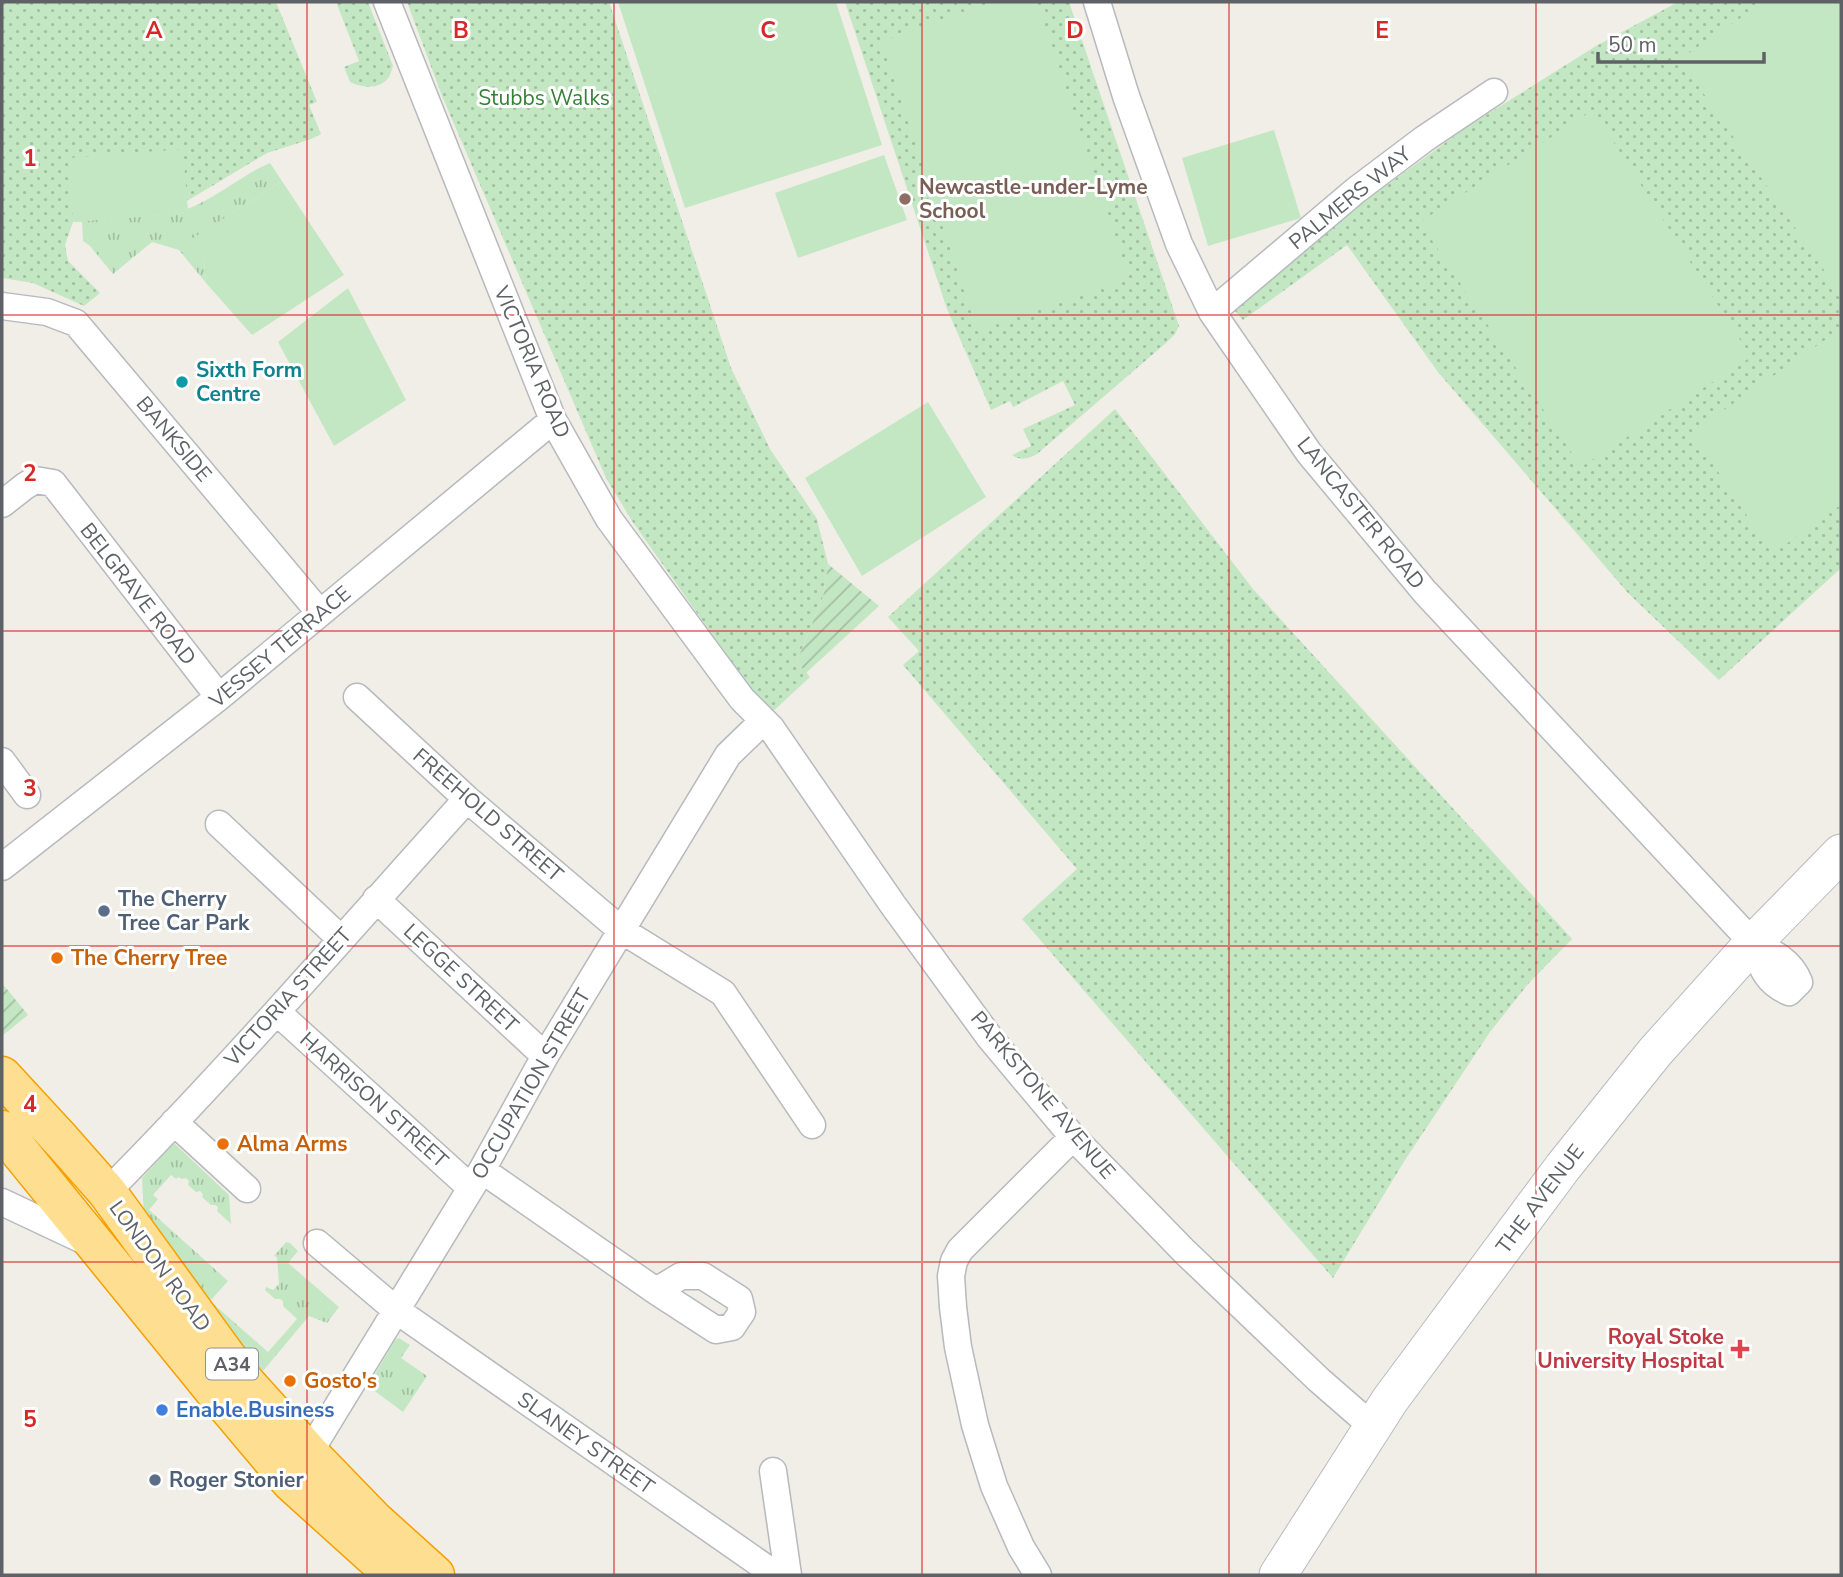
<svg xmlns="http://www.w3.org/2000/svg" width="1843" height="1577" viewBox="0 0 1843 1577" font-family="'Nunito Sans',sans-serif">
  <defs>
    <pattern id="grass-tufts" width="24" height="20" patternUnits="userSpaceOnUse" patternTransform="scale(1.75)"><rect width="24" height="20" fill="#c4e7c3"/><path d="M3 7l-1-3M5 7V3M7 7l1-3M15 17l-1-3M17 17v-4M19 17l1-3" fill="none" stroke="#a2bfa2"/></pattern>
    <pattern id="park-dots" width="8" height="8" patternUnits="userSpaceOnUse" patternTransform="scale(1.75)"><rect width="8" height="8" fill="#c4e7c3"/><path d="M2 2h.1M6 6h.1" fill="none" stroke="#a2bfa2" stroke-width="1.8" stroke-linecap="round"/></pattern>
    <pattern id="garden-furrows" width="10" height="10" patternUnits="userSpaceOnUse" patternTransform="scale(1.75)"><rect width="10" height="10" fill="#c4e7c3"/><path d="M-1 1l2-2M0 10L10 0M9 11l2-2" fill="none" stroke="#a2bfa2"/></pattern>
  </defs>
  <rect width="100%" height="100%" fill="#f0eee6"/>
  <!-- grass -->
  <path fill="url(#grass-tufts)" d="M270 163 282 181 191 240 204 261 206 283 179 250 152 242 113 274 90 246 83 241 82 221 187 213V209C217 198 241 175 270 163Z
    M174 1143 229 1195 231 1224 217 1211 218 1207 215 1205H211L202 1197 203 1194 200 1191 196 1192 188 1185 189 1181 186 1178 182 1179 178 1177 176 1179 171 1175 153 1195 158 1199 149 1210 228 1281 210 1301 268 1352 297 1319 283 1306V1301L280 1299H275L265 1290 266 1287 273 1290 279 1284 277 1257 274 1256 286 1242 290 1243 298 1251 288 1263 339 1307 327 1323 309 1316 263 1371 221 1328 144 1219 142 1178Z
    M399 1338 410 1345 401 1358 427 1376 403 1412 368 1386 395 1340Z"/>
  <!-- park -->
  <path fill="url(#park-dots)" d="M2 2H276L317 102 309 105 321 134 311 139 267 153 187 201 188 213 73 222 65 245 68 261 100 293 84 306 33 283 2 278Z
    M336 2H368L393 66C392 68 390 76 389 77 380 90 362 88 350 82L344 67 359 61Z
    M407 2H609L731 368 770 449 817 519 828 564 823 597 797 661 810 677 769 715 632 521 606 478 442 96Z
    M845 2H1069L1179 326 1175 334 1166 343 1037 454C1028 459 1020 461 1012 455L1031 446 1023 429 1075 405 1063 381 1013 407 1010 401 991 410 947 309Z
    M1678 2H1841V568L1719 680 1628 593 1438 372 1347 245 1243 320 1235 311 1358 206 1467 127 1596 46Z
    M1115 409 1253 589 1572 939 1528 984 1490 1032 1405 1160 1333 1278 1022 919 1077 869 903 665 919 651 888 617Z"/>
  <!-- garden -->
  <path fill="url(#garden-furrows)" d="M828 564 879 606 806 673 797 661 823 597Z
    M2 983 28 1015 2 1036Z"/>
  <!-- pitch -->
  <path fill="#c4e7c3" d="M618 2H836L882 145 685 208Z
    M995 2H1037L1129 280 977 330 882 41Z
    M1764 2H1841V295L1680 59Z
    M1593 110 1751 357 1581 467 1420 222Z
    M1274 130 1301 218 1208 246 1182 158Z
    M183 149 188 213 73 222 68 158Z
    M884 155 907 220 798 258 775 193Z
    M282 181 344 275 252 335 206 283 204 261 190 240Z
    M348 288 406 400 334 446 278 342Z
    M1841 329V505L1772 554 1692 432Z
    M928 402 986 497 862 576 805 478Z"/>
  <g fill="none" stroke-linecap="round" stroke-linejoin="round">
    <!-- street casing -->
    <g stroke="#b6b9bd" stroke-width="29">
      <path id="street" d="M387 2 553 420 609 519 742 699 771 728 893 905 990 1038 1073 1137 1185 1252 1319 1380 1373 1427
        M1097 2 1126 96 1179 244 1212 312 1309 453 1425 592 1753 943C1772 952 1791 961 1799 982L1789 992C1765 982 1761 965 1753 943
        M2 306 47 312 76 323 320 613
        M1212 312 1355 191 1424 139 1494 92
        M2 504 25 486 35 480 53 483 219 697
        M357 697 467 799 621 930 723 993 812 1125
        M2 761 27 795
        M219 824 341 939
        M2 867 219 697 553 420
        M376 899 545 1056
        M277 1012 471 1188
        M174 1122 247 1189
        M482 1170 656 1291 716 1330 732 1327 742 1312 739 1299 703 1276H681L656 1291
        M107 1192C232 1066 348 931 467 799
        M2 1202 89 1243
        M317 1243 396 1310 776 1575
        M309 1453 482 1170 545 1056 728 755 763 721
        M773 1471 788 1575
        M1038 1575 1021 1547 994 1486 975 1425 958 1347 953 1307 951 1276 954 1261 960 1250 1073 1137"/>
    </g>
    <!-- secondary casing -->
    <g stroke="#b7bbc0" stroke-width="39">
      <path id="secondary" d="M1278 1575 1390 1400 1563 1167 1655 1052 1753 943 1841 853"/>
    </g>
    <!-- highway casing -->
    <g stroke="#f6a000" stroke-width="41">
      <path id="highway" d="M2 1076 62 1141 107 1192 245 1382 309 1453 374 1520 435 1575
        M2 1130 216 1393 291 1482 394 1575"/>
    </g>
    <!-- street -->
    <use href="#street" stroke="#fff" stroke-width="26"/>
    <!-- secondary -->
    <use href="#secondary" stroke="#fff" stroke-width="37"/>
    <!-- highway -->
    <use href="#highway" stroke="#fede90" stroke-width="38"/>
  </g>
  <!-- grid -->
  <path fill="none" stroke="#d62828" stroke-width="2" stroke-opacity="0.55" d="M307 2V1575M614 2V1575M922 2V1575M1229 2V1575M1536 2V1575M2 315H1841M2 631H1841M2 946H1841M2 1262H1841"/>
  <!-- markers -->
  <circle fill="#8d6e63" stroke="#fff" stroke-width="2.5" cx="905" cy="199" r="7"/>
  <circle fill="#0f9aa8" stroke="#fff" stroke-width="2.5" cx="182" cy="382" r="7"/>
  <g fill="#5c6f8a" stroke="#fff" stroke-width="2.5">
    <circle cx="104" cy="911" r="7"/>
    <circle cx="155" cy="1480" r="7"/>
  </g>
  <g fill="#e8710a" stroke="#fff" stroke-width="2.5">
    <circle cx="57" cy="958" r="7"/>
    <circle cx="223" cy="1144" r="7"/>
    <circle cx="290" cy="1381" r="7"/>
  </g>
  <path fill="#e0444e" stroke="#fff" stroke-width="2.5" d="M1736.5 1338.5h7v7h7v7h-7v7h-7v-7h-7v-7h7z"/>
  <circle fill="#3f7fe0" stroke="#fff" stroke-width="2.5" cx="162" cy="1410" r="7"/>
  <g text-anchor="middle" stroke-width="6" stroke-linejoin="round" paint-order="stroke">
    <!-- shield labels -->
    <rect fill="#fff" stroke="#8e9195" stroke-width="2" x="206" y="1348.5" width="52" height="31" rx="5"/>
    <g font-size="19" font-weight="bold" fill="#5e6267">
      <text x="232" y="1371">A34</text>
    </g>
    <!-- park labels -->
    <g font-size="21" fill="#338134" stroke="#fff">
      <text x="544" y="105">Stubbs Walks</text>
    </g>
    <!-- education labels -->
    <g font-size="21" font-weight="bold" fill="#785e54" stroke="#fff" text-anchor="start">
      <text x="919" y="194">Newcastle-under-Lyme<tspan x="919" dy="24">School</tspan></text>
    </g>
    <!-- street labels -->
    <g font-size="21" fill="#5e6267" stroke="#fff">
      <text transform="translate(1350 198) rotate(-39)" y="7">PALMERS WAY</text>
      <text transform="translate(532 362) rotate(67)" y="7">VICTORIA ROAD</text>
      <text transform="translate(174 439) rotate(50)" y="7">BANKSIDE</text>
      <text transform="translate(1361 513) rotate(51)" y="7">LANCASTER ROAD</text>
      <text transform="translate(138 594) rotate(52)" y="7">BELGRAVE ROAD</text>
      <text transform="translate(280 647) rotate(-40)" y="7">VESSEY TERRACE</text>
      <text transform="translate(488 815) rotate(41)" y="7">FREEHOLD STREET</text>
      <text transform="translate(461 978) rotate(43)" y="7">LEGGE STREET</text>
      <text transform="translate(288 997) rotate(-48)" y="7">VICTORIA STREET</text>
      <text transform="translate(531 1084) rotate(-60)" y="7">OCCUPATION STREET</text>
      <text transform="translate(1043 1095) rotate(50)" y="7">PARKSTONE AVENUE</text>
      <text transform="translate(374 1100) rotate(42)" y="7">HARRISON STREET</text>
      <text transform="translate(1540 1199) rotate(-53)" y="7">THE AVENUE</text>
      <text transform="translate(160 1266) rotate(54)" y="7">LONDON ROAD</text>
      <text transform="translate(586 1443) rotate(35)" y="7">SLANEY STREET</text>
    </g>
    <!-- culture labels -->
    <g font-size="21" font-weight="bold" fill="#0d838f" stroke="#fff" text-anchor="start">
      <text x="196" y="377">Sixth Form<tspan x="196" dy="24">Centre</tspan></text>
    </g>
    <!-- service labels -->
    <g font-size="21" font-weight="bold" fill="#4e5e75" stroke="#fff" text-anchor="start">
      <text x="118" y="906">The Cherry<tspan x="118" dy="24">Tree Car Park</tspan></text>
      <text x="169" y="1487">Roger Stonier</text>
    </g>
    <!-- food labels -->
    <g font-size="21" font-weight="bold" fill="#c56008" stroke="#fff" text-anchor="start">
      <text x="71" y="965">The Cherry Tree</text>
      <text x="237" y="1151">Alma Arms</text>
      <text x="304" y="1388">Gosto's</text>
    </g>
    <!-- health labels -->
    <g font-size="21" font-weight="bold" fill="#be3a42" stroke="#fff" text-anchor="end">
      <text x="1724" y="1344">Royal Stoke<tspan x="1724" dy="24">University Hospital</tspan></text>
    </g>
    <!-- shop labels -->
    <g font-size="21" font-weight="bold" fill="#366cbe" stroke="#fff" text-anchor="start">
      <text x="176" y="1417">Enable.Business</text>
    </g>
  </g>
  <g font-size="23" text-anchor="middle" font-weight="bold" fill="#d62828" stroke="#fff" stroke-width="6" stroke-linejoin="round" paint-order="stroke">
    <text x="154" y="38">A</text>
    <text x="461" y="38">B</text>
    <text x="768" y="38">C</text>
    <text x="1075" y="38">D</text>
    <text x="1382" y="38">E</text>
    <text x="30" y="166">1</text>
    <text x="30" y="481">2</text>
    <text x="30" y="796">3</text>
    <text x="30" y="1112">4</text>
    <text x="30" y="1427">5</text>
  </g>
  <!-- border -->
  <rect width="1843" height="1577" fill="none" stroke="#5e6267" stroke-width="7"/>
  <!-- scale -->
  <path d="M1598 52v10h166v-10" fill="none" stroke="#5e6267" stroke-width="3.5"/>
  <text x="1608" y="52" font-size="21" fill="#5e6267" stroke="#ffffff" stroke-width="5" paint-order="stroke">50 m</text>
</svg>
